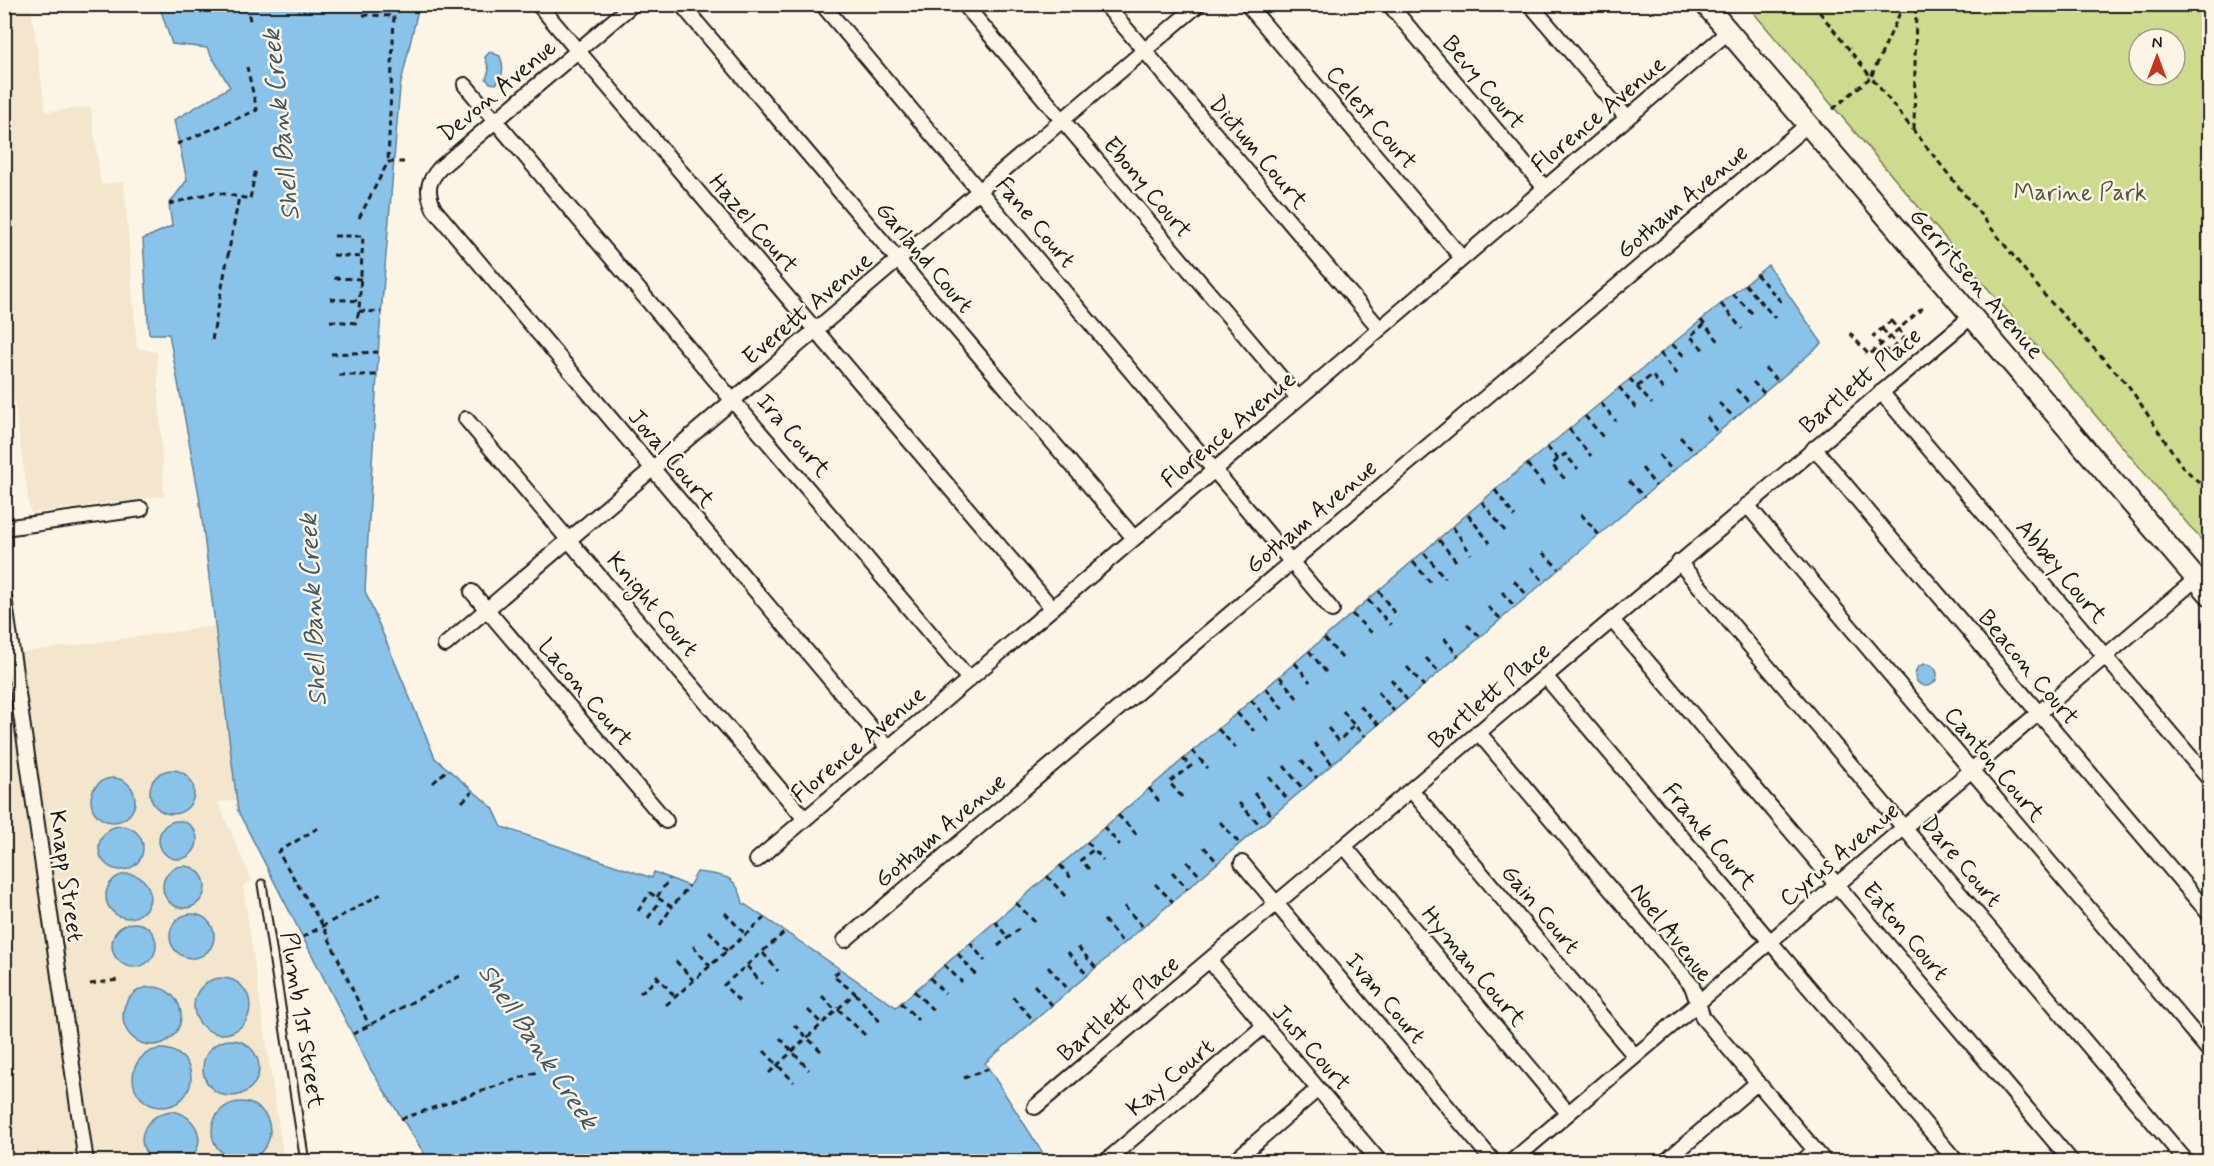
<svg xmlns="http://www.w3.org/2000/svg" width="2214" height="1166" viewBox="0 0 2214 1166" font-family="Mynerve,sans-serif">
  <rect width="100%" height="100%" fill="#fcf5e5"/>
  <filter id="ink" filterUnits="userSpaceOnUse"><feTurbulence type="fractalNoise" baseFrequency=".0167" numOctaves="2"/><feDisplacementMap in="SourceGraphic" scale="12" xChannelSelector="R" yChannelSelector="G"/><feConvolveMatrix kernelMatrix="1 2 1 2 8 2 1 2 1" color-interpolation-filters="sRGB"/></filter>
  <g filter="url(#ink)">
    <!-- built -->
    <path fill="#f3e6cd" d="M31 7 46 112 91 107 101 184 124 182 137 348 157 352 164 496 30 513 4 330V10Z
      M215 626 237 800 218 802 252 881 243 886 284 1161H5L4 655Z"/>
    <!-- green -->
    <path fill="#ceda8d" stroke="#757b54" stroke-width="1.5" fill-rule="evenodd" d="M1747 5H2209V549ZM2139 39H2175V75H2139Z"/>
    <!-- water -->
    <path fill="#8ac3e9" stroke="#5e8097" stroke-width="1.5" d="M159 5H419L400 87 379 339 365 591 435 758 493 808 502 827 652 878 654 872 689 886 697 872C723 876 736 873 743 903L896 1007 1495 490 1768 265 1822 343 985 1063 1048 1161H429L371 1070 238 811 199 495 169 334H149L143 239 172 226 169 204 187 180 174 120 230 87 207 48 172 44Z
      M490 52 500 56C504 66 504 76 496 84L490 83 486 79 489 70 485 57Z
      M1915 675a11 11 0 1 1 22 0a11 11 0 1 1-22 0Z
      M150 792a22 22 0 1 1 44 0a22 22 0 1 1-44 0Z
      M91 800a22 22 0 1 1 44 0a22 22 0 1 1-44 0Z
      M159 840a19 19 0 1 1 38 0a19 19 0 1 1-38 0Z
      M99 848a22 22 0 1 1 44 0a22 22 0 1 1-44 0Z
      M163 887a21 21 0 1 1 42 0a21 21 0 1 1-42 0Z
      M106 896a22 22 0 1 1 44 0a22 22 0 1 1-44 0Z
      M170 936a22 22 0 1 1 44 0a22 22 0 1 1-44 0Z
      M112 945a22 22 0 1 1 44 0a22 22 0 1 1-44 0Z
      M194 1006a28 28 0 1 1 56 0a28 28 0 1 1-56 0Z
      M123 1016a29 29 0 1 1 58 0a29 29 0 1 1-58 0Z
      M203 1068a28 28 0 1 1 56 0a28 28 0 1 1-56 0Z
      M133 1078a29 29 0 1 1 58 0a29 29 0 1 1-58 0Z
      M212 1131a29 29 0 1 1 58 0a29 29 0 1 1-58 0Z
      M172 1111C197 1115 209 1143 188 1161H153C131 1142 145 1114 172 1111Z"/>
    <g fill="none" stroke-linecap="round" stroke-linejoin="round">
      <!-- service casing -->
      <g stroke="#1c1c1c" stroke-width="11">
        <path id="service" d="M262 884 305 1162"/>
      </g>
      <!-- minor casing -->
      <g stroke="#1c1c1c" stroke-width="18">
        <path id="minor" d="M538 4 1052 608
          M633 4 440 168C427 182 426 191 434 209L888 748
          M681 4 1134 538
          M822 4 1332 610
          M964 4 1298 398
          M1105 4 1380 329
          M1247 4 1462 258
          M1389 4 1545 188
          M1530 4 1627 118
          M465 85 969 679
          M1881 392 2210 780
          M466 419 805 819
          M1814 448 2210 915
          M1747 505 2210 1052
          M4 528 141 509
          M1679 562 2187 1162
          M472 592 666 821
          M4 597 86 1162
          M1612 620 2072 1162
          M445 645 1199 4
          M1545 676 1957 1162
          M1478 732 1692 986 1703 1018 1825 1162
          M1412 791 1635 1056
          M1345 847 1568 1113
          M757 860 1728 32
          M1242 863 1494 1162
          M845 940 1806 126
          M1210 961 1380 1162
          M1035 1107 1972 316
          M1105 1162 1264 1026
          M1233 1162 1318 1089
          M1511 1162 2196 579
          M1665 1162 1758 1082
          M1802 1162 1815 1150"/>
      </g>
      <!-- secondary casing -->
      <g stroke="#1c1c1c" stroke-width="24">
        <path id="secondary" d="M1705 4 2210 595"/>
      </g>
      <!-- path -->
      <path stroke="#1c1c1c" stroke-width="3" stroke-dasharray="6 4.5" stroke-linecap="butt" d="M247 4 250 21
        M1813 4 1871 77 1904 4
        M404 6V4
        M363 15 394 16 388 162
        M1833 109 1871 77 2046 297 2128 385 2182 466 2210 493
        M1914 129 1916 4
        M177 144 257 110 247 67
        M169 204 215 192 239 197
        M359 218 388 162H404
        M333 255 362 257
        M1756 274 1784 305
        M334 278 361 279
        M1745 284 1775 318
        M1733 294 1755 316
        M330 299 360 301
        M1721 304 1742 329
        M359 311 381 312
        M1701 320 1721 344
        M330 321 356 323 359 311 363 236H334
        M1891 321 1905 337 1888 352 1873 336Z
        M1882 329 1897 344
        M1850 333 1869 355 1924 307
        M212 340 239 197 250 199 256 168
        M1672 344 1686 358
        M1703 349 1690 336 1706 323
        M1660 353 1678 375
        M331 354 378 352
        M1765 368 1778 381
        M339 375H377
        M1630 379 1652 404
        M1753 382 1764 393
        M1619 387 1636 408
        M1637 387 1652 375 1665 392
        M1736 389 1751 404
        M1601 403 1616 421
        M1719 403 1735 418
        M1585 416 1603 437
        M1707 417 1718 433
        M1569 429 1591 456
        M1680 437 1695 453
        M1547 447 1558 459 1565 454 1578 469
        M1659 455 1673 471
        M1558 459 1552 465 1565 479
        M1527 464 1546 488
        M1642 468 1656 486
        M1629 481 1644 497
        M1495 490 1515 517
        M1482 502 1505 531
        M1581 514 1599 535
        M1468 515 1490 543
        M1453 527 1471 554
        M1439 540 1456 561
        M1424 553 1445 578
        M1543 553 1559 569
        M1413 562 1430 582
        M1531 567 1544 582
        M1514 581 1528 596
        M1379 591 1397 617
        M1502 592 1515 607
        M1368 600 1391 625
        M1488 607 1501 619
        M1352 614 1374 635
        M1467 625 1481 637
        M1324 638 1344 660
        M1444 638 1458 656
        M1309 651 1326 672
        M1426 658 1439 672
        M1295 663 1310 682
        M1407 667 1424 686
        M1280 677 1297 698
        M1391 679 1407 700
        M1266 688 1284 711
        M1378 692 1394 711
        M1251 700 1270 722
        M1360 706 1379 725
        M1343 711 1354 725
        M1237 713 1254 731
        M1328 728 1339 741 1354 725 1365 736
        M1218 729 1236 748
        M1314 743 1332 764
        M1192 751 1208 768
        M1301 760 1317 778
        M1284 766 1303 789
        M1269 777 1289 801
        M433 783 447 770
        M1149 788 1161 804
        M1254 793 1272 816
        M1182 797 1169 782 1191 766 1183 759
        M462 802 472 792
        M1239 803 1261 826
        M1118 815 1138 836
        M1220 822 1240 844
        M1104 827 1120 845
        M318 828 278 852 323 926 369 1025
        M1087 842 1094 849
        M1204 847 1218 863
        M1187 862 1201 877
        M1060 865 1071 878
        M1089 869 1081 860 1094 849 1103 860
        M1172 872 1188 889
        M1047 876 1065 896
        M1155 884 1173 902
        M657 897 669 879
        M1016 903 1036 923
        M1124 906 1143 927
        M638 911 650 893 672 907 689 886
        M725 913 745 934
        M648 918 661 900
        M1104 920 1124 944
        M995 921 1008 938
        M660 925 672 907
        M709 931 727 951
        M303 937 381 894
        M970 943 985 961
        M693 946 710 966
        M998 946 1020 928
        M1078 947 1096 968
        M1068 952 1087 975
        M763 953 778 971
        M958 954 976 975
        M676 961 693 980
        M944 965 962 982
        M747 966 762 984
        M1048 967 1069 990
        M656 975 675 997
        M930 978 945 994
        M90 984 118 980
        M1034 985 1052 1005
        M914 991 933 1010
        M640 993 659 978
        M855 993 881 1023
        M822 996 836 1011
        M1013 997 1034 1021
        M739 1001 724 985 785 932
        M901 1003 918 1020
        M666 1005 764 918
        M838 1009 866 1036
        M808 1010 822 1024
        M794 1025 824 1054
        M353 1034 460 976
        M780 1038 809 1070
        M764 1051 794 1082
        M769 1073 855 993 833 976 841 969
        M964 1078 988 1069
        M401 1119 540 1071"/>
      <!-- service -->
      <use href="#service" stroke="#fcf5e5" stroke-width="7"/>
      <!-- minor -->
      <use href="#minor" stroke="#fcf5e5" stroke-width="14"/>
      <!-- secondary -->
      <use href="#secondary" stroke="#fcf5e5" stroke-width="20"/>
    </g>
  </g>
  <g text-anchor="middle" stroke-width="5" stroke-linejoin="round" paint-order="stroke">
    <!-- street labels -->
    <g font-size="24" fill="#1c1c1c" stroke="#fcf5e5">
      <text transform="translate(1484 82) rotate(50)" y="8">Bevy Court</text>
      <text transform="translate(497 90) rotate(-40)" y="8">Devon Avenue</text>
      <text transform="translate(1598 114) rotate(-40)" y="8">Florence Avenue</text>
      <text transform="translate(1372 117) rotate(50)" y="8">Celest Court</text>
      <text transform="translate(1259 152) rotate(50)" y="8">Dictum Court</text>
      <text transform="translate(1148 187) rotate(50)" y="8">Ebony Court</text>
      <text transform="translate(1682 201) rotate(-40)" y="8">Gotham Avenue</text>
      <text transform="translate(1036 222) rotate(50)" y="8">Fane Court</text>
      <text transform="translate(754 223) rotate(49)" y="8">Hazel Court</text>
      <text transform="translate(925 257) rotate(50)" y="8">Garland Court</text>
      <text transform="translate(1977 283) rotate(49)" y="8">Gerritsen Avenue</text>
      <text transform="translate(807 308) rotate(-40)" y="8">Everett Avenue</text>
      <text transform="translate(1860 380) rotate(-40)" y="8">Bartlett Place</text>
      <text transform="translate(1228 429) rotate(-40)" y="8">Florence Avenue</text>
      <text transform="translate(794 435) rotate(50)" y="8">Ira Court</text>
      <text transform="translate(672 458) rotate(50)" y="8">Joval Court</text>
      <text transform="translate(1311 516) rotate(-40)" y="8">Gotham Avenue</text>
      <text transform="translate(2062 571) rotate(50)" y="8">Abbey Court</text>
      <text transform="translate(653 604) rotate(50)" y="8">Knight Court</text>
      <text transform="translate(2029 667) rotate(50)" y="8">Beacon Court</text>
      <text transform="translate(586 692) rotate(50)" y="8">Lacon Court</text>
      <text transform="translate(1489 695) rotate(-40)" y="8">Bartlett Place</text>
      <text transform="translate(858 744) rotate(-40)" y="8">Florence Avenue</text>
      <text transform="translate(1995 764) rotate(50)" y="8">Canton Court</text>
      <text transform="translate(940 830) rotate(-40)" y="8">Gotham Avenue</text>
      <text transform="translate(1710 836) rotate(50)" y="8">Frank Court</text>
      <text transform="translate(1839 854) rotate(-40)" y="8">Cyrus Avenue</text>
      <text transform="translate(1962 861) rotate(50)" y="8">Dare Court</text>
      <text transform="translate(67 876) rotate(82)" y="8">Knapp Street</text>
      <text transform="translate(1541 909) rotate(50)" y="8">Gain Court</text>
      <text transform="translate(1906 931) rotate(50)" y="8">Eaton Court</text>
      <text transform="translate(1672 932) rotate(52)" y="8">Noel Avenue</text>
      <text transform="translate(1474 966) rotate(50)" y="8">Hyman Court</text>
      <text transform="translate(1386 998) rotate(50)" y="8">Ivan Court</text>
      <text transform="translate(1118 1008) rotate(-40)" y="8">Bartlett Place</text>
      <text transform="translate(303 1020) rotate(81)" y="8">Plumb 1st Street</text>
      <text transform="translate(1312 1047) rotate(49)" y="8">Just Court</text>
      <text transform="translate(1170 1077) rotate(-40)" y="8">Kay Court</text>
    </g>
    <!-- park labels -->
    <g font-size="24" fill="#51553e" stroke="#fcf5e5">
      <text x="2080" y="200">Marine Park</text>
    </g>
    <!-- water labels -->
    <g font-size="26" font-style="italic" fill="#425664" stroke="#fcf5e5">
      <text transform="translate(280 125) rotate(-96)" y="9">Shell Bank Creek</text>
      <text transform="translate(312 610) rotate(-93)" y="9">Shell Bank Creek</text>
      <text transform="translate(539 1046) rotate(56)" y="9">Shell Bank Creek</text>
    </g>
  </g>
  <!-- margin -->
  <rect width="2214" height="1166" fill="none" stroke="#fcf5e5" stroke-width="24"/>
  <rect x="12" y="12" width="2190" height="1142" fill="none" stroke="#1c1c1c" stroke-width="2" filter="url(#ink)"/>
  <!-- north arrow -->
  <g transform="translate(2157 57)"><circle r="28" fill="#fcf5e5" stroke="#a29e95" stroke-width="1.5"/>
  <path d="M0-4.5L10 22L0 15L-10 22Z" fill="#c8321e"/>
  <text y="-9" font-size="16" font-weight="bold" text-anchor="middle" fill="#1c1c1c">N</text>
  </g>
</svg>
